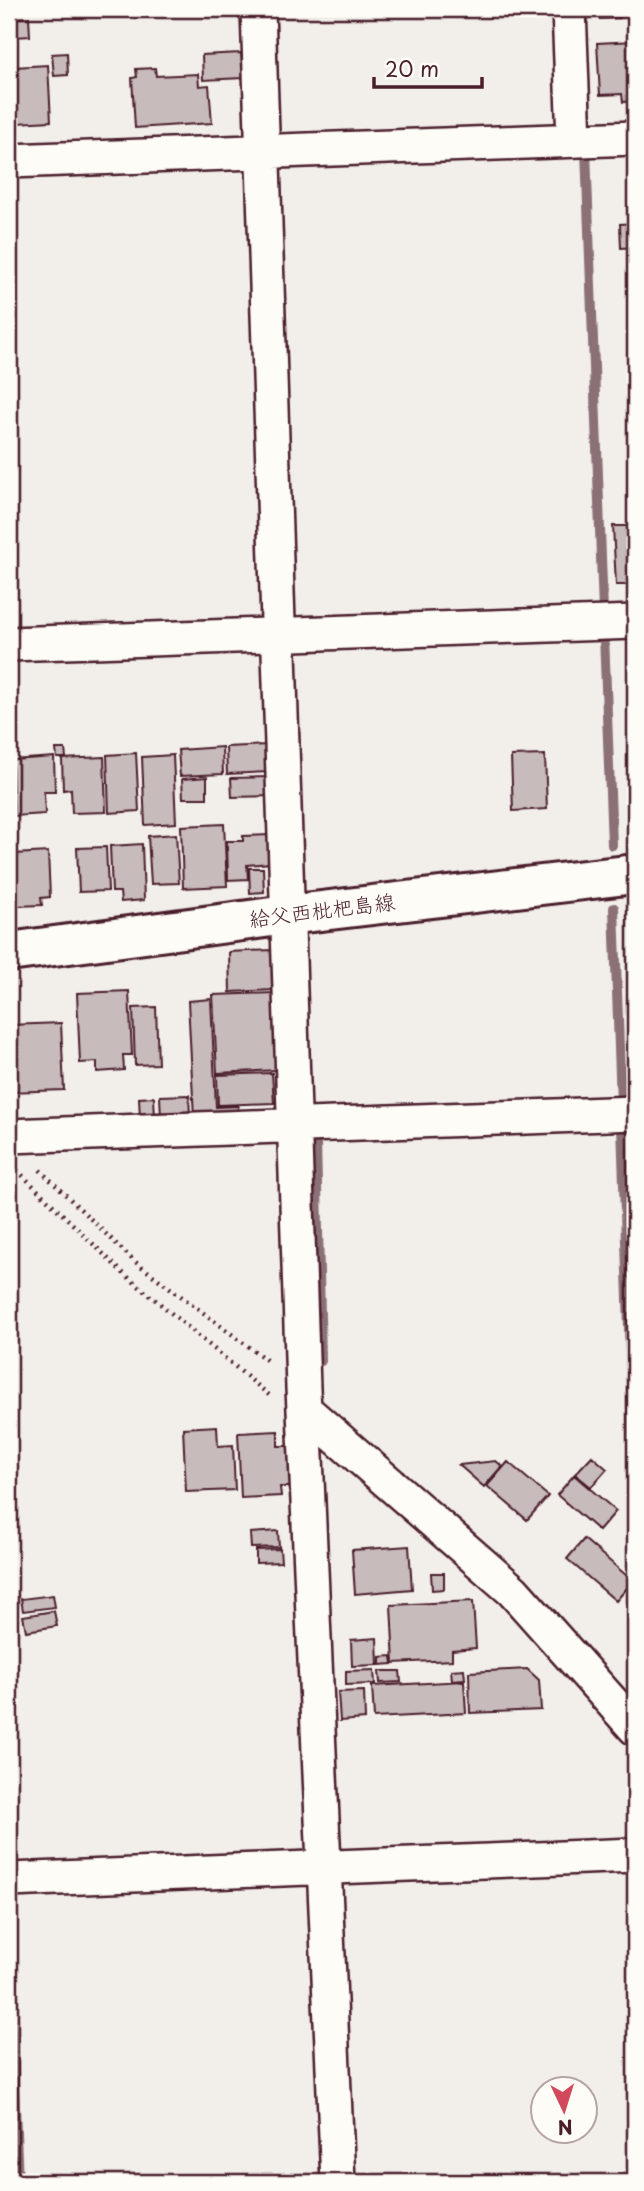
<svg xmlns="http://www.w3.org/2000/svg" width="644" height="2191" viewBox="0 0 644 2191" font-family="'Playpen Sans','Klee One',sans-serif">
  <rect width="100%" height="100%" fill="#f2efeb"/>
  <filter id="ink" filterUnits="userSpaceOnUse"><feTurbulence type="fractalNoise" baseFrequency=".0143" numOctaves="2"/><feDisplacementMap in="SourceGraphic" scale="14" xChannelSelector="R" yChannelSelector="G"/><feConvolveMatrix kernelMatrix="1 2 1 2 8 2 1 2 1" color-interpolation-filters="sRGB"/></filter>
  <g filter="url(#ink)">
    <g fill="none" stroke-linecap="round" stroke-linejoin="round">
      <!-- stream -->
      <path stroke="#8b6f75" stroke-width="10" d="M586 150 603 611
        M604 635 612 845
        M614 908 621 1103
        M622 1126 635 1501
        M316 1140 321 1361
        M9 1957 18 2182"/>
    </g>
    <!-- building -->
    <path fill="#c8bbbb" stroke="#4a1f2b" stroke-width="2" d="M600 9H620V18L600 19Z
      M29 17 30 36 16 37 15 18Z
      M635 41V101L623 102 622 94 600 95 597 43Z
      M67 53 68 75 54 76 52 54Z
      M241 53 243 78 203 80 202 55Z
      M48 65 51 121 17 123 14 67Z
      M155 68 156 76 198 74 199 86 209 85 212 123 135 128 132 78 137 77 136 69Z
      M635 223V247L621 248 620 224Z
      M613 526H635V585H616Z
      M268 745 269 772 227 774 226 747Z
      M222 747 223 774 180 776 178 750Z
      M56 749H65L66 758H57Z
      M136 753 139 811 109 813 107 755Z
      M173 755 176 823 145 825 142 757Z
      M545 755 547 809 513 811 511 756Z
      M54 757 55 792H44L45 814 14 816 12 760Z
      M104 757 106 812 72 813 71 789 63 790 62 759Z
      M207 777V798H183L182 779Z
      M270 777 271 796 232 797 231 778Z
      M224 824 227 886 183 888 181 826Z
      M176 834 179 883 151 884 148 836Z
      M269 835 271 863 247 865 248 879 228 880 227 841H243V836Z
      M142 844 144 900 121 902 120 892H112L110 846Z
      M106 847 108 891 79 892 77 848Z
      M48 852 50 897 41 898 42 905 16 906 14 854Z
      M9 854H12L14 906H9Z
      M249 868H263L264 892 250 893Z
      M272 950 274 990 230 992 229 952Z
      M129 991 132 1055H123L124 1070 97 1072V1062L80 1063 77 993Z
      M275 993 278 1070 217 1073 213 995Z
      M211 999 216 1107 238 1106V1115L194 1117 188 1001Z
      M156 1007 158 1064 135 1065 133 1008Z
      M61 1023 64 1090 9 1092V1025Z
      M272 1073 274 1103 218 1105 217 1075Z
      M189 1095 190 1117 161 1118 160 1096Z
      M154 1097 155 1118 140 1119 139 1098Z
      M217 1426 218 1446 233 1445 235 1490 186 1492 183 1428Z
      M278 1431V1446H294L296 1487H280L281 1496 241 1498 238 1433Z
      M592 1456 607 1469 591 1487 575 1474Z
      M496 1461 502 1466 484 1487 459 1465Z
      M508 1462 548 1496 527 1520 487 1486Z
      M574 1475 616 1511 599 1531 557 1495Z
      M278 1531 279 1547 251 1548 250 1533Z
      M584 1539 633 1581 616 1601 567 1559Z
      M409 1546 412 1589 355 1594 352 1550Z
      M280 1549 281 1562 256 1563V1550Z
      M431 1573H444V1589L432 1590Z
      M53 1595 55 1607 23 1611 21 1599Z
      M473 1601 476 1648 452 1650V1660L394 1663 391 1605Z
      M54 1611 57 1626 26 1631 23 1616Z
      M377 1638 378 1665 352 1666 351 1640Z
      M392 1656 393 1664 380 1665V1657Z
      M464 1669 465 1679 452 1680 451 1670Z
      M527 1669 539 1680 541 1710 470 1713 469 1672Z
      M374 1670 375 1684 346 1685V1671Z
      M379 1671H400L401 1682 380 1683Z
      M464 1681 466 1713 374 1718 372 1686Z
      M364 1691 365 1719 340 1721 338 1692Z"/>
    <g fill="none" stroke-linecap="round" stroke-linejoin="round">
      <!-- minor casing -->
      <g stroke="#4a1f2b" stroke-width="38">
        <path id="minor" d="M258 9 303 1388 338 2182
          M569 9 574 140
          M9 161 635 138
          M9 644 635 622
          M9 1136 635 1113
          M304 1409 513 1591 635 1728
          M9 1880 635 1855"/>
      </g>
      <!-- secondary casing -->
      <g stroke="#4a1f2b" stroke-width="44">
        <path id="secondary" d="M9 952 287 915 635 874"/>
      </g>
      <!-- path -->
      <path stroke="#4a1f2b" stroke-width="4.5" stroke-dasharray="2 5" stroke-linecap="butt" d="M17 1170 122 1272 269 1395
        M40 1170 134 1261 269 1362"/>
      <!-- minor -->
      <use href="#minor" stroke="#fdfcf7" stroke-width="33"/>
      <!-- secondary -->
      <use href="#secondary" stroke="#fdfcf7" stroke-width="38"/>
    </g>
  </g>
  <g text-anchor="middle" stroke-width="5" stroke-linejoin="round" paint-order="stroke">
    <!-- street labels -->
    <g font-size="21" fill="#4a1f2b" stroke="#fdfcf7">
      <text transform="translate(322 911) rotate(-7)" y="7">給父西枇杷島線</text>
    </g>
  </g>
  <!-- margin -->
  <rect width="644" height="2191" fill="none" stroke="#fdfcf7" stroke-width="35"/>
  <rect x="18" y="18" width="609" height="2156" fill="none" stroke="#4a1f2b" stroke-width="2.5" filter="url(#ink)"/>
  <!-- north arrow -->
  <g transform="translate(564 2110) rotate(176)"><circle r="33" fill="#fdfcf7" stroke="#b5a4a5" stroke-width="2"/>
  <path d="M0-5L12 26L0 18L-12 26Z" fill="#d1495b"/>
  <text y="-10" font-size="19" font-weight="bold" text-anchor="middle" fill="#4a1f2b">N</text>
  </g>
  <!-- scale -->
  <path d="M374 77v10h108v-10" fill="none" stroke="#4a1f2b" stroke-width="3.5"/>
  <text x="385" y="77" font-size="21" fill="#4a1f2b" stroke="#fdfcf7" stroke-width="5" paint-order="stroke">20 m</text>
</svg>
